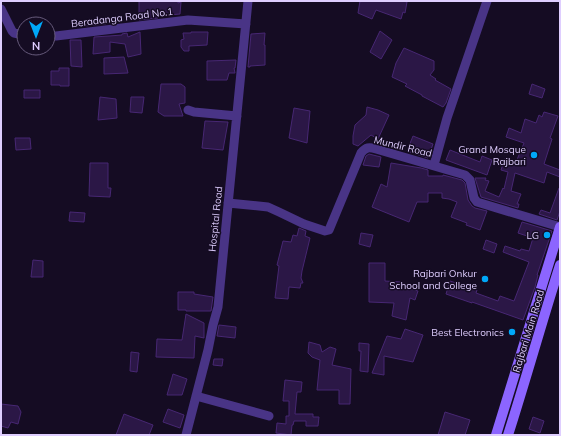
<svg xmlns="http://www.w3.org/2000/svg" width="561" height="436" viewBox="0 0 561 436" font-family="Mulish,sans-serif">
  <rect width="100%" height="100%" fill="#150c23"/>
  <!-- building -->
  <path fill="#2b1746" stroke="#472773" d="M139 1H178V3L181 2 180 14 158 16V18L139 20Z
    M360 1H403L407 2 405 13 403 12 401 19 376 10 372 19 358 13Z
    M104 18 106 24 85 26 83 21Z
    M380 31 392 40 381 59 370 52Z
    M140 32 141 54 128 57 125 44 110 42V52L93 54 94 37 109 36 122 35V34L127 33 128 37Z
    M191 32H208L207 45 189 46V51H184L181 47V40L184 39 183 33H191Z
    M265 33 264 45H265V65L250 66V67H248L251 34Z
    M70 40H81L82 67 71 66Z
    M404 48 434 61V70L430 75 436 79 435 80 451 89 446 103 443 107 422 96V95L405 86 407 84 392 77 396 63Z
    M124 57 128 73 104 74V58Z
    M236 60 235 68H234L235 73H229L227 80H207V61Z
    M59 68H69V86H60V85H51V71H59Z
    M161 84H181L185 87V103L179 104 183 116H164L158 112Z
    M532 84 545 89 542 98 529 94Z
    M24 90H40V98H24Z
    M100 97 116 99 117 118 98 120Z
    M131 97H144L142 113 130 112Z
    M367 107 378 110 389 115 378 139 371 135 358 146 353 144V136L355 125 366 115Z
    M294 108 310 111 307 143 289 138Z
    M544 112 558 116 550 138 552 139 544 164 560 170V177L547 172 544 183 515 173 511 191 521 194 517 204H519L518 208 481 197 475 178H486L485 180 489 181 485 191 499 197 503 188 504 189 508 172 501 170 505 158 516 162 524 143 506 137 509 128 521 133 525 119 536 123 539 115 542 117Z
    M205 121 228 122 223 150 202 148Z
    M413 136 433 144 428 158 407 151Z
    M15 138H30L31 149 16 150Z
    M450 150 480 162 482 156 492 160 487 175 446 160Z
    M369 154 381 157 379 167 363 165 366 156Z
    M90 163H108V188H111L110 197 89 196Z
    M391 163 421 168 428 170V176H443V175L462 180 465 183 468 200 472 206 475 208 487 211 480 230 466 225 467 223 451 217 457 202 449 199 442 198V193H428V202H417L409 222 372 207 381 184 387 187Z
    M559 188H560V211L557 220 539 214 541 210 550 213Z
    M70 212 85 213 84 222 69 221Z
    M522 222 552 231 537 275H538L535 287 523 320 472 302V303L446 294 450 281 477 290 476 293 498 301 500 296 514 301 529 262 503 252 505 246 520 251 521 249 529 251 533 238 518 233Z
    M299 228 306 231 305 236 310 238 302 271 301 278 303 283H301L300 288 289 287 288 299 275 298 279 266 277 265 283 241 291 242 293 235 297 236Z
    M361 233 373 235 370 247 359 244Z
    M486 240 497 244 494 253 483 249Z
    M33 260 43 261V277H31Z
    M369 263H385V281L401 282V285L418 291 415 300 410 298 406 320 392 316 394 303 369 302Z
    M178 292H194V294L213 297 211 311H186V310H178Z
    M186 314 204 323V338L195 336 194 358 156 357 157 339 182 340Z
    M219 325 236 327 235 338 217 336Z
    M405 329 423 335 413 362 384 356V375L372 373 387 336 401 339Z
    M309 342 320 345 322 352 330 347 336 349 332 365 351 369 350 404H339V390H317L320 360 312 357 308 353Z
    M359 343 369 344 368 372 360 371 361 351H359Z
    M131 352 139 353 137 372 130 371Z
    M214 359H223L222 366 213 365Z
    M173 374 187 379 182 395H167Z
    M285 380 302 382 301 392H297L295 414H313V417H319L318 426H306V421H294L293 425H292L291 435 276 433 277 423 286 424V416H289V401H283Z
    M1 404 18 406 21 412 18 424 11 422 8 428 1 426Z
    M168 409 184 415 180 428 163 422Z
    M445 412 470 420 465 435H438Z
    M124 414 153 425 149 435H116Z
    M533 417 544 421 540 433 529 429Z"/>
  <g fill="none" stroke-linecap="round" stroke-linejoin="round">
    <!-- street -->
    <path stroke="#493486" stroke-width="9" d="M1 9 12 31 14 33 24 35
      M48 36H56L188 20 246 24
      M188 110 194 112 237 116
      M434 165 447 118 487 1
      M228 203 268 207 279 212 304 224 325 231 329 230 361 153C366 147 369 147 376 149L465 175 470 180 474 198 477 202 560 227
      M196 396 269 416
      M186 435 208 350 213 325 218 307 248 1"/>
    <!-- secondary -->
    <path stroke="#8c65ff" stroke-width="10" d="M496 435 560 227
      M508 435C526 379 542 321 560 265"/>
  </g>
  <!-- markers -->
  <g fill="#00a8f9" stroke="#150c23" stroke-width="1.5">
    <circle cx="534" cy="155" r="4"/>
    <circle cx="547" cy="235" r="4"/>
    <circle cx="485" cy="279" r="4"/>
    <circle cx="512" cy="332" r="4"/>
  </g>
  <g text-anchor="middle" stroke-width="3" stroke-linejoin="round" paint-order="stroke">
    <!-- street labels -->
    <g font-size="10" fill="#dfceff" stroke="#150c23">
      <text transform="translate(122 17) rotate(-7)" y="4">Beradanga Road No.1</text>
      <text transform="translate(403 146) rotate(14)" y="4">Mundir Road</text>
      <text transform="translate(215 219) rotate(-84)" y="4">Hospital Road</text>
      <text transform="translate(528 331) rotate(-73)" y="4">Rajbari Main Road</text>
    </g>
    <!-- poi labels -->
    <g font-size="10" fill="#dfceff" stroke="#150c23" text-anchor="end">
      <text x="526" y="153">Grand Mosque<tspan x="526" dy="12">Rajbari</tspan></text>
      <text x="539" y="239">LG</text>
      <text x="477" y="277">Rajbari Onkur<tspan x="477" dy="12">School and College</tspan></text>
      <text x="504" y="336">Best Electronics</text>
    </g>
  </g>
  <!-- border -->
  <rect width="561" height="436" fill="none" stroke="#dfceff" stroke-width="4"/>
  <!-- north arrow -->
  <g transform="translate(36 36) rotate(180)"><circle r="19" fill="#150c23" stroke="#665a7b"/>
  <path d="M0-3L7 15L0 10L-7 15Z" fill="#00a8f9"/>
  <text y="-6" font-size="11" font-weight="bold" text-anchor="middle" fill="#dfceff">N</text>
  </g>
</svg>
